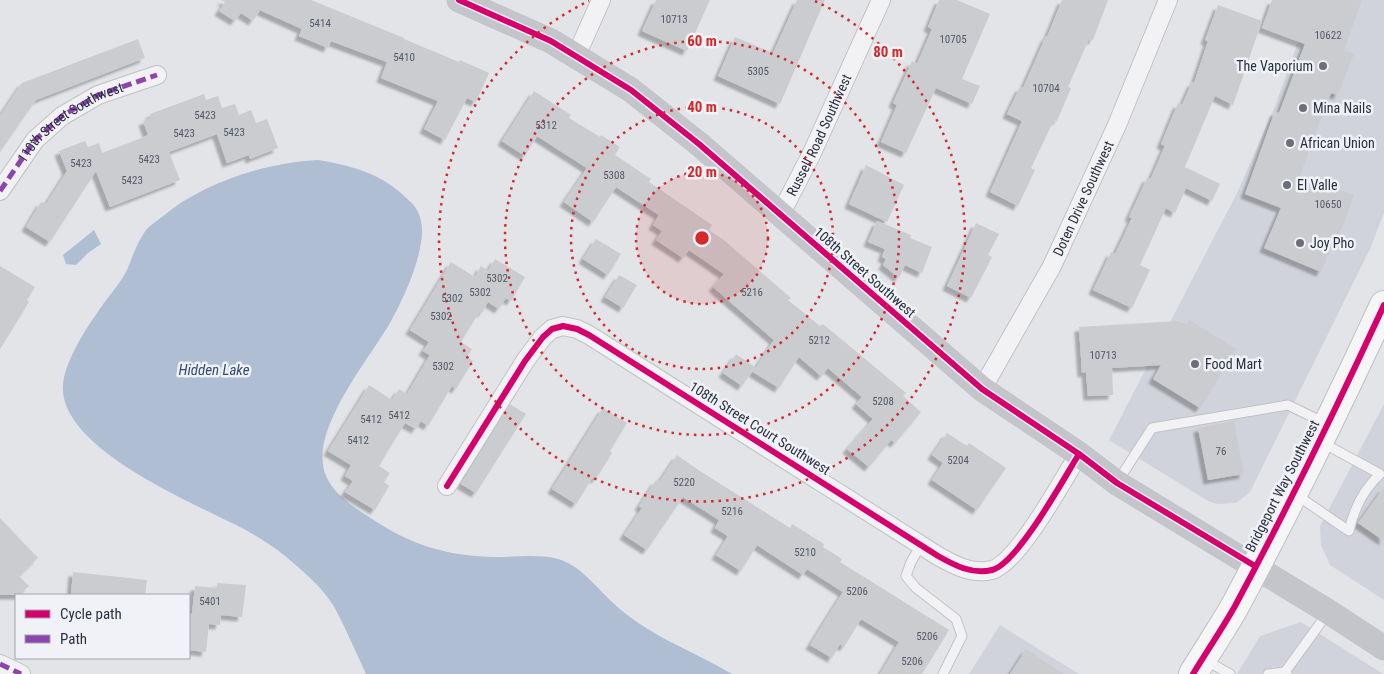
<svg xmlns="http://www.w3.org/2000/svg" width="1384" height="674" viewBox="0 0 1384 674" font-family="'Roboto Condensed',sans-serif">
  <defs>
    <filter id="shadow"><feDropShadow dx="-4.5" dy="4.5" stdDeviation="1" flood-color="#0004"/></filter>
  </defs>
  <rect width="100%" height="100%" fill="#e2e4e8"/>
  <!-- built -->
  <path fill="#d0d3db" d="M1313 0H1384V213L1370 249 1250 492 1236 503 1217 504 1208 501 1109 440 1238 191 1275 106Z
    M1384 404V600L1330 565 1321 545 1320 526Z
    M1301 622 1383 674H1237L1260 636Z
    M1000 625 1079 674H969Z"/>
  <!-- water -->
  <path fill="#b0bed3" d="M318 160C349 165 379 173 402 194 407 199 414 204 417 210 425 225 422 241 418 257 412 279 402 301 391 321 370 359 305 434 327 478 335 495 354 507 369 517 411 545 445 556 496 557 515 557 540 554 558 559 580 565 596 587 612 602 645 634 693 651 732 674H366C359 658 351 642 344 626 340 619 337 611 333 605 321 586 302 570 285 556 273 546 258 537 244 529 198 505 58 449 63 385 65 359 89 324 104 303 112 292 121 282 127 270 132 257 138 241 146 230 150 225 157 221 162 217 203 182 265 163 318 160Z
    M94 230 101 244 88 253 76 265 66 264 63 255Z"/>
  <!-- building -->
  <path fill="#caccd0" filter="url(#shadow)" d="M221 0H311L404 38V39L459 62 460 60 489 73 476 102 467 98 445 140 424 129 438 101 381 78 387 62 331 41 328 48 299 36 302 29 260 10 253 21 241 13 235 21 219 11 225 2Z
    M656 0H710L687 51 642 31Z
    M797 0H825L780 104 718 76 735 37 773 53Z
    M939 0H957L990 14 962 79 980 86 972 104 936 88 906 153 881 142 897 105 893 103 912 61 917 64 932 29 928 27Z
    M1062 0H1108L1093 40 1089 39 1068 87 1071 88 1057 121 1054 120 1031 168 1035 170 1018 206 990 192 1022 121 1007 114 1020 87 1023 88 1046 36 1047 37Z
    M1272 0H1362L1344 50 1354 54 1338 95 1331 93 1300 175 1354 195 1341 230 1339 229 1321 272 1264 248 1281 208 1245 194 1275 111 1279 113 1305 44 1262 28Z
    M1218 5 1262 21 1233 105 1215 96 1185 167 1220 184 1212 201 1186 188 1175 213 1166 208 1140 265 1150 270 1132 308 1093 290 1111 252 1115 254 1132 218 1129 217 1147 178H1151L1165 146 1161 144 1178 103 1182 105 1192 82 1194 83 1208 41 1205 40Z
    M138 39 145 58 36 100 0 152V116L22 83Z
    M534 91 571 115 569 118 600 137 601 135 620 147 615 155 651 179 649 182 712 225 709 230 725 241 791 298 788 300 820 326 823 324 906 393 903 396 921 412 895 443 891 440 869 467 847 449 873 419 856 404 862 397 828 368 821 376 799 357 779 388 753 372 774 340 713 287 724 274 689 250 683 258 656 240 662 231 653 225 659 215 616 187 593 222 564 202 587 168 537 136 525 156 502 141Z
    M204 94 206 100 218 96 222 108 235 104 239 115 251 110 256 123 267 119 278 148 250 159 249 155 227 163 217 134 169 152 180 180 110 207 96 171 50 242 26 227 41 202 46 204 67 171 59 151 85 141 88 147 99 143 102 153 139 139 148 135 143 121 151 118 150 114Z
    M866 165 904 185 887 222 849 204Z
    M877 221 911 235 910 238 932 247 922 273 905 265 899 278 883 265 886 259 882 257 885 249 868 242Z
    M976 223 999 234 988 255 992 257 971 298 947 286Z
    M596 239 621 254 608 275 583 259Z
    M495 259 525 277 511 301 506 298 499 309 488 302 482 313 480 311 461 342 472 349 467 357 473 361 456 389 452 386 428 426 421 421 416 429 405 423 379 466 390 473 384 482 389 486 375 510 345 492 353 481 345 476 351 465 328 451 369 385 392 400 399 389 407 394 430 355 423 351 429 342 410 330 451 262 475 277 481 266 488 271Z
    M0 266 35 287 27 300 29 302 0 349Z
    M619 275 637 285 623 308 605 297Z
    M1189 320 1236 349 1200 408 1153 379 1161 365 1112 368 1113 395 1088 396 1086 372 1082 373 1079 327 1178 321 1186 325Z
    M736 354 755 367 742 386 723 373Z
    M510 404 526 414 476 493 461 484Z
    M603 408 627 423 610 451 612 453 596 479 593 477 576 504 552 489Z
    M1234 421 1244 474 1208 480 1198 428Z
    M947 433 967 446 969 443 1006 468 977 510 932 480 943 463 932 455Z
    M677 455 700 471 790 528 792 524 824 544 823 547 842 559 840 562 949 630 922 674H880L899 642 861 619 844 647 840 644 832 658 810 645 843 592 807 569 803 575 757 545 741 571 716 555 728 536 715 528 719 520 683 497 647 550 624 535 642 508 639 506 656 480 659 482Z
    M1384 487V541L1358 523Z
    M0 518 38 558 19 576 29 586 19 595H0Z
    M73 572 147 580 145 595H71Z
    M217 583 246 585 242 617 221 615 220 625 209 624 206 652 189 650V613L192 614 195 586 217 588Z
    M1026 649 1064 674H1010Z"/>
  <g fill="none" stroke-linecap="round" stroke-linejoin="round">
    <!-- lane casing -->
    <g stroke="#c0c2c6" stroke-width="11">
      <path id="lane" d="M1118 481 1152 428 1288 405 1325 423
        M1295 494 1349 531C1354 508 1363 490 1380 474L1321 442
        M921 545 911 562 906 576 916 588 956 619 962 636 943 674
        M1205 660 1230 674
        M1268 674 1285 672
        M1287 674 1285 672 1327 614"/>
    </g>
    <!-- street casing -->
    <g stroke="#c0c2c6" stroke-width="20">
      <g id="street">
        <path d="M576 56 601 0"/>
        <path id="s1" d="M0 191 35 140 62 116 98 95 157 75"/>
        <path id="s2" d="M780 215 812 153 881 0"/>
        <path id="s3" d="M982 389 1052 266 1117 125 1168 0"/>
        <path d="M447 486 525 361 543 337 552 329 563 326 577 329 589 335 938 556C954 565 972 575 992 570 1018 563 1064 478 1079 454"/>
        <path d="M0 664 21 674"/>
      </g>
    </g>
    <!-- primary casing -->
    <g stroke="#bec1c5" stroke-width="30">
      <path id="primary" d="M1193 674C1207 651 1222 629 1235 606 1288 507 1337 407 1384 305"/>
    </g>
    <!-- lane -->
    <use href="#lane" stroke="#f2f2f4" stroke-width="9"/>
    <!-- street -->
    <use href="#street" stroke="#f2f2f4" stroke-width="18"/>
    <!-- secondary -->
    <path stroke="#c3c5ca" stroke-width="25" d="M459 0 551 41 631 90 699 144 982 389 1079 454 1117 483 1329 612 1384 648"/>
    <!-- primary -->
    <use href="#primary" stroke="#f6f6f7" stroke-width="28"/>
    <!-- quiet -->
    <path stroke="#8e44ad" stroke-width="5" stroke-dasharray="10 5" stroke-linecap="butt" d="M0 191 35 140 62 116 98 95 157 75
      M0 664 21 674"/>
    <!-- cycleway casing -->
    <g stroke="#f0f2f7" stroke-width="9">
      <path id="cycleway" d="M459 0 551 41 631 90 699 144 982 389 1079 454 1117 483 1255 566
        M447 486 525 361 543 337 552 329 563 326 577 329 589 335 938 556C954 565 972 575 992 570 1018 563 1064 478 1079 454
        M1193 674C1207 651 1222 629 1235 606 1288 507 1337 407 1384 305"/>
    </g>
    <!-- cycleway -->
    <use href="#cycleway" stroke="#d6006c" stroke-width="6"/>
  </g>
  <!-- distance rings -->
  <circle cx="702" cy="238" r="66" fill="#d62828" fill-opacity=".12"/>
  <g fill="none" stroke="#d62828" stroke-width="2.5" stroke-dasharray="2.5 5">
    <circle cx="702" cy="238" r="66"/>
    <circle cx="702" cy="238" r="131"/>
    <circle cx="702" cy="238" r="197"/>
    <path d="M815 1A263 263 0 1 1 589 1"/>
  </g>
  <!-- markers -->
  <g fill="#6a6f7b" stroke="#f0f2f7" stroke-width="2">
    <circle cx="1323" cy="66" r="5"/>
    <circle cx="1303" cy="108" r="5"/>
    <circle cx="1290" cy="143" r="5"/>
    <circle cx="1287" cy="185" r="5"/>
    <circle cx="1300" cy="243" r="5"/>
    <circle cx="1195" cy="364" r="5"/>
  </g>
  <g text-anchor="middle" stroke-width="5" stroke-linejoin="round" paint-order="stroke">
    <!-- number labels -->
    <g font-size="11" fill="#525866">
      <text x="674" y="23">10713</text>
      <text x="320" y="27">5414</text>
      <text x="1328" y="39">10622</text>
      <text x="953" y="43">10705</text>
      <text x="404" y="61">5410</text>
      <text x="758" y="75">5305</text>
      <text x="1046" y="92">10704</text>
      <text x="205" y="119">5423</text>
      <text x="546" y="129">5312</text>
      <text x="234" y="136">5423</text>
      <text x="184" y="137">5423</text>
      <text x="149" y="163">5423</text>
      <text x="81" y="167">5423</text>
      <text x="614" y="179">5308</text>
      <text x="132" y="184">5423</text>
      <text x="1328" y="208">10650</text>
      <text x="497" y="282">5302</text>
      <text x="480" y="296">5302</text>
      <text x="752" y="296">5216</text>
      <text x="452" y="302">5302</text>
      <text x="441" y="320">5302</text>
      <text x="819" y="344">5212</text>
      <text x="1103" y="359">10713</text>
      <text x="443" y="370">5302</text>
      <text x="883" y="405">5208</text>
      <text x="399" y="419">5412</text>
      <text x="371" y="423">5412</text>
      <text x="358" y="444">5412</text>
      <text x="1221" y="455">76</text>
      <text x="958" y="464">5204</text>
      <text x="684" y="486">5220</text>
      <text x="732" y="515">5216</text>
      <text x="805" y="556">5210</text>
      <text x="857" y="595">5206</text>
      <text x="210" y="605">5401</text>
      <text x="927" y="640">5206</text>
      <text x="912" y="665">5206</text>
    </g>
    <!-- poi labels -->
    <g font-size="14" fill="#293041" stroke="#f0f2f7" text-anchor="start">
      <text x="1313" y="71" text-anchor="end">The Vaporium</text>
      <text x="1313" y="113">Mina Nails</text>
      <text x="1300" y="148">African Union</text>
      <text x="1297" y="190">El Valle</text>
      <text x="1310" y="248">Joy Pho</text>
      <text x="1205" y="369">Food Mart</text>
    </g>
    <!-- street labels -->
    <g font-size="14" fill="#293041" stroke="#f0f2f7">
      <text dy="5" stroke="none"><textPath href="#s1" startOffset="101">110th Street Southwest</textPath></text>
      <text dy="5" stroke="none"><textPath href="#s2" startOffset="89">Russell Road Southwest</textPath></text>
      <text dy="5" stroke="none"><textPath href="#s3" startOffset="216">Doten Drive Southwest</textPath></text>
      <text transform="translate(865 272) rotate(41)" y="5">108th Street Southwest</text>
      <text transform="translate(760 428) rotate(32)" y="5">108th Street Court Southwest</text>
      <text transform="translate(1282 486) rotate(-63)" y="5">Bridgeport Way Southwest</text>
    </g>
    <!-- water labels -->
    <g font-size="15" font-style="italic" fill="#324b76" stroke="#f0f2f7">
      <text x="214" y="375">Hidden Lake</text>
    </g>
  </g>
  <circle cx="702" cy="238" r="8" fill="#d62828" stroke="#f0f2f7" stroke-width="2.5"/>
  <g font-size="15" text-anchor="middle" font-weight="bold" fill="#d62828" stroke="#f0f2f7" stroke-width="5" stroke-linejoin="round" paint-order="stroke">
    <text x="702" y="46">60 m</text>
    <text x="888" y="57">80 m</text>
    <text x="702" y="112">40 m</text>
    <text x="702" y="177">20 m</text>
  </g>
  <!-- legend -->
  <rect x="15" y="594" width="175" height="65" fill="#f0f2f7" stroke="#a0a4ae"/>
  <rect x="25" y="610" width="25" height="8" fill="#d6006c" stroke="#a0a4ae"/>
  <text x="60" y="619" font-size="15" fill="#293041">Cycle path</text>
  <rect x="25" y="635" width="25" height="8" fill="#8e44ad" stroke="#a0a4ae"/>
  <text x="60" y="644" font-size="15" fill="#293041">Path</text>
</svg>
